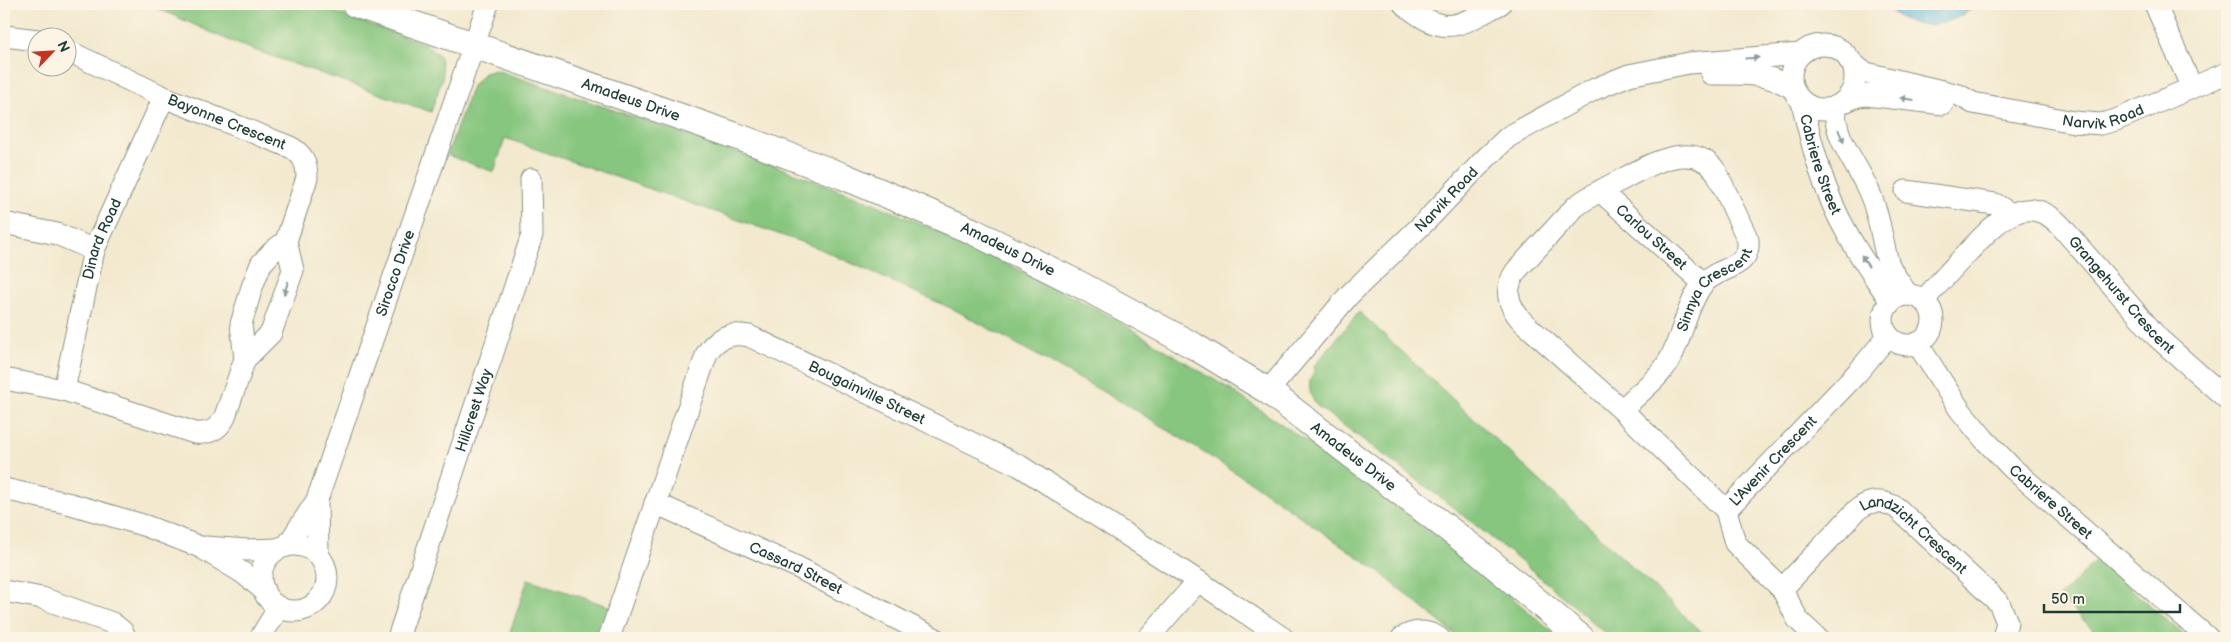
<svg xmlns="http://www.w3.org/2000/svg" width="2231" height="642" viewBox="0 0 2231 642" font-family="'Balsamiq Sans',sans-serif">
  <rect width="100%" height="100%" fill="#fcf5e5"/>
  <filter id="ink" filterUnits="userSpaceOnUse"><feTurbulence type="fractalNoise" baseFrequency=".02" numOctaves="2"/><feDisplacementMap in="SourceGraphic" scale="10" xChannelSelector="R" yChannelSelector="G"/><feConvolveMatrix kernelMatrix="1 2 1 2 8 2 1 2 1" color-interpolation-filters="sRGB"/></filter>
  <filter id="wash" filterUnits="userSpaceOnUse"><feTurbulence type="fractalNoise" baseFrequency=".0096" numOctaves="4" result="noise"/><feDisplacementMap in="SourceGraphic" scale="20" xChannelSelector="R" yChannelSelector="G"/><feGaussianBlur stdDeviation="1.12" result="paint"/><feColorMatrix in="noise" values="0 0 0 0 0 0 0 0 0 0 0 0 0 0 0 0 0 1.4 0 .05"/><feComposite in="paint" operator="in"/></filter>
  <g filter="url(#wash)">
    <rect width="100%" height="100%" fill="#f3e9cf"/>
    <!-- green -->
    <path fill="#86c67e" stroke="#528259" d="M148 4H311L426 44 440 56 443 76 431 112 237 44Z
      M496 70 752 157 869 201 980 250 1108 315 1228 388 1353 473 1481 571 1559 638H1459L1378 571 1257 486 1134 409 957 311 818 248 505 138 494 172 447 155 472 86 484 73Z
      M1359 312 1366 318 1708 638H1610C1517 554 1418 479 1317 406 1309 395 1306 383 1315 371L1314 366Z
      M2097 559 2187 638H2096L2099 635 2059 597Z
      M528 579 611 607 601 638H508Z"/>
    <!-- water -->
    <path fill="#60bcdd" stroke="#407c88" d="M1883 4H1978C1955 24 1921 34 1895 14 1891 11 1886 8 1883 4Z"/>
  </g>
  <g filter="url(#ink)">
    <g fill="none" stroke-linecap="round" stroke-linejoin="round">
      <!-- minor casing -->
      <g stroke="#899382" stroke-width="23">
        <g id="minor">
          <path d="M1404 4C1446 38 1456 27 1500 4"/>
          <path d="M2155 4 2192 88"/>
          <path d="M4 36 38 40"/>
          <circle cx="1823" cy="77" r="32"/>
          <path id="s1" d="M68 51 164 97 290 147C303 154 307 163 307 178L286 241 273 251 261 264 252 287 241 324 245 359"/>
          <path id="s2" d="M1849 60 1862 71 1870 74 1959 95 1973 103 2074 122 2101 124 2116 120 2227 73"/>
          <path d="M1711 74C1740 74 1767 72 1792 88"/>
          <path id="s3" d="M1802 102C1812 147 1824 193 1847 233 1860 257 1876 279 1891 302"/>
          <path d="M1842 103 1858 96 1867 95 1943 104"/>
          <path d="M1835 107C1834 143 1861 167 1872 199 1880 219 1882 241 1888 262 1892 274 1902 285 1908 295"/>
          <path id="s4" d="M1600 191 1703 283"/>
          <path d="M1906 191 1995 204 2011 214"/>
          <path d="M4 223 57 234 94 250"/>
          <circle cx="1908" cy="320" r="25"/>
          <path id="s5" d="M1923 301C1938 284 1953 268 1968 252 1994 225 2024 189 2060 225L2158 338 2227 399"/>
          <path id="s6" d="M1917 343 1960 410 1984 439 2012 468 2208 638"/>
          <path d="M4 379 64 390 195 433C209 434 217 430 224 419L245 359 271 333 293 270 286 241"/>
          <path id="s7" d="M64 390 94 250 164 97"/>
          <path id="s8" d="M1268 391 1349 295 1428 219 1485 159 1508 137 1595 89 1629 75 1689 63 1800 54"/>
          <path id="s9" d="M1622 410C1637 394 1659 379 1670 359 1682 337 1687 305 1702 285 1716 266 1751 271 1748 240L1717 173C1694 138 1648 165 1621 180 1605 188 1589 196 1575 207L1516 271C1503 290 1508 306 1523 322L1622 410 1726 510"/>
          <path d="M4 489 71 504 146 526 200 547 243 573 264 590"/>
          <path d="M317 500 318 555"/>
          <path id="s10" d="M655 503 797 567 934 638"/>
          <circle cx="294" cy="578" r="33"/>
          <path id="s11" d="M287 546 317 500 488 4"/>
          <path d="M205 547 247 550 278 549"/>
          <path id="s12" d="M1782 589 1858 509C1872 499 1883 500 1897 508L1999 603 2007 622 2003 638"/>
          <path d="M4 591 42 598 112 623 122 631 126 638"/>
          <path d="M260 638 279 607"/>
          <path id="s13" d="M398 638 532 235 531 179"/>
          <path id="s14" d="M609 638 707 353C717 337 731 332 749 336L1020 466 1198 581 1283 638"/>
          <path d="M1148 638 1198 581"/>
          <path d="M1402 638C1414 630 1427 630 1439 638"/>
          <path id="s15" d="M1817 638 1798 620 1782 589 1735 543 1726 510 1858 372 1888 336"/>
        </g>
      </g>
      <!-- tertiary casing -->
      <g stroke="#899382" stroke-width="28">
        <g id="tertiary">
          <path id="s16" d="M355 4 736 136 843 176 972 231 1079 284 1194 346 1268 391 1476 550 1581 638"/>
        </g>
      </g>
      <!-- minor -->
      <use href="#minor" stroke="#fff" stroke-width="21"/>
      <!-- tertiary -->
      <use href="#tertiary" stroke="#fff" stroke-width="26"/>
    </g>
    <!-- one-way arrows -->
    <defs><path id="oneway-solid" d="M-6-.8H1V-3.2L6.5 0L1 3.2V.8H-6Z" transform="scale(1.25)"/></defs>
    <g fill="#8f9e9a">
      <use href="#oneway-solid" transform="translate(1752 58) rotate(-4)"/>
      <use href="#oneway-solid" transform="translate(1907 99) rotate(-172)"/>
      <use href="#oneway-solid" transform="translate(1841 136) rotate(67)"/>
      <use href="#oneway-solid" transform="translate(1865 261) rotate(-122)"/>
      <use href="#oneway-solid" transform="translate(286 288) rotate(109)"/>
    </g>
  </g>
  <g text-anchor="middle" stroke-width="4.5" stroke-linejoin="round" paint-order="stroke">
    <!-- street labels -->
    <g font-size="15" fill="#1f3d34" stroke="#fcf5e5">
      <text dy="5" stroke="none"><textPath href="#s16" startOffset="292">Amadeus Drive</textPath></text>
      <text dy="5" stroke="none"><textPath href="#s2" startOffset="266">Narvik Road</textPath></text>
      <text dy="5" stroke="none"><textPath href="#s1" startOffset="174">Bayonne Crescent</textPath></text>
      <text dy="5" stroke="none"><textPath href="#s3" startOffset="65">Cabriere Street</textPath></text>
      <text dy="5" stroke="none"><textPath href="#s8" startOffset="262">Narvik Road</textPath></text>
      <text dy="5" stroke="none"><textPath href="#s4" startOffset="69">Carlou Street</textPath></text>
      <text dy="5" stroke="none"><textPath href="#s7" startOffset="156">Dinard Road</textPath></text>
      <text dy="5" stroke="none"><textPath href="#s16" startOffset="698">Amadeus Drive</textPath></text>
      <text dy="5" stroke="none"><textPath href="#s11" startOffset="295">Sirocco Drive</textPath></text>
      <text dy="5" stroke="none"><textPath href="#s9" startOffset="156">Sinnya Crescent</textPath></text>
      <text dy="5" stroke="none"><textPath href="#s5" startOffset="271">Grangehurst Crescent</textPath></text>
      <text dy="5" stroke="none"><textPath href="#s14" startOffset="481">Bougainville Street</textPath></text>
      <text dy="5" stroke="none"><textPath href="#s13" startOffset="240">Hillcrest Way</textPath></text>
      <text dy="5" stroke="none"><textPath href="#s16" startOffset="1102">Amadeus Drive</textPath></text>
      <text dy="5" stroke="none"><textPath href="#s15" startOffset="229">L'Avenir Crescent</textPath></text>
      <text dy="5" stroke="none"><textPath href="#s6" startOffset="209">Cabriere Street</textPath></text>
      <text dy="5" stroke="none"><textPath href="#s12" startOffset="179">Landzicht Crescent</textPath></text>
      <text dy="5" stroke="none"><textPath href="#s10" startOffset="155">Cassard Street</textPath></text>
    </g>
  </g>
  <!-- margin -->
  <rect width="2231" height="642" fill="none" stroke="#fcf5e5" stroke-width="20"/>
  <!-- north arrow -->
  <g transform="translate(52 52) rotate(65)"><circle r="24" fill="#fcf5e5" stroke="#a4ab9e"/>
  <path d="M0-4L9 19L0 12L-9 19Z" fill="#c8321e"/>
  <text y="-8" font-size="14" font-weight="bold" text-anchor="middle" fill="#1f3d34">N</text>
  </g>
  <!-- scale -->
  <path d="M2044 604v8h136v-8" fill="none" stroke="#1f3d34" stroke-width="2.5"/>
  <text x="2051" y="604" font-size="15" fill="#1f3d34" stroke="#fcf5e5" stroke-width="4" paint-order="stroke">50 m</text>
</svg>
